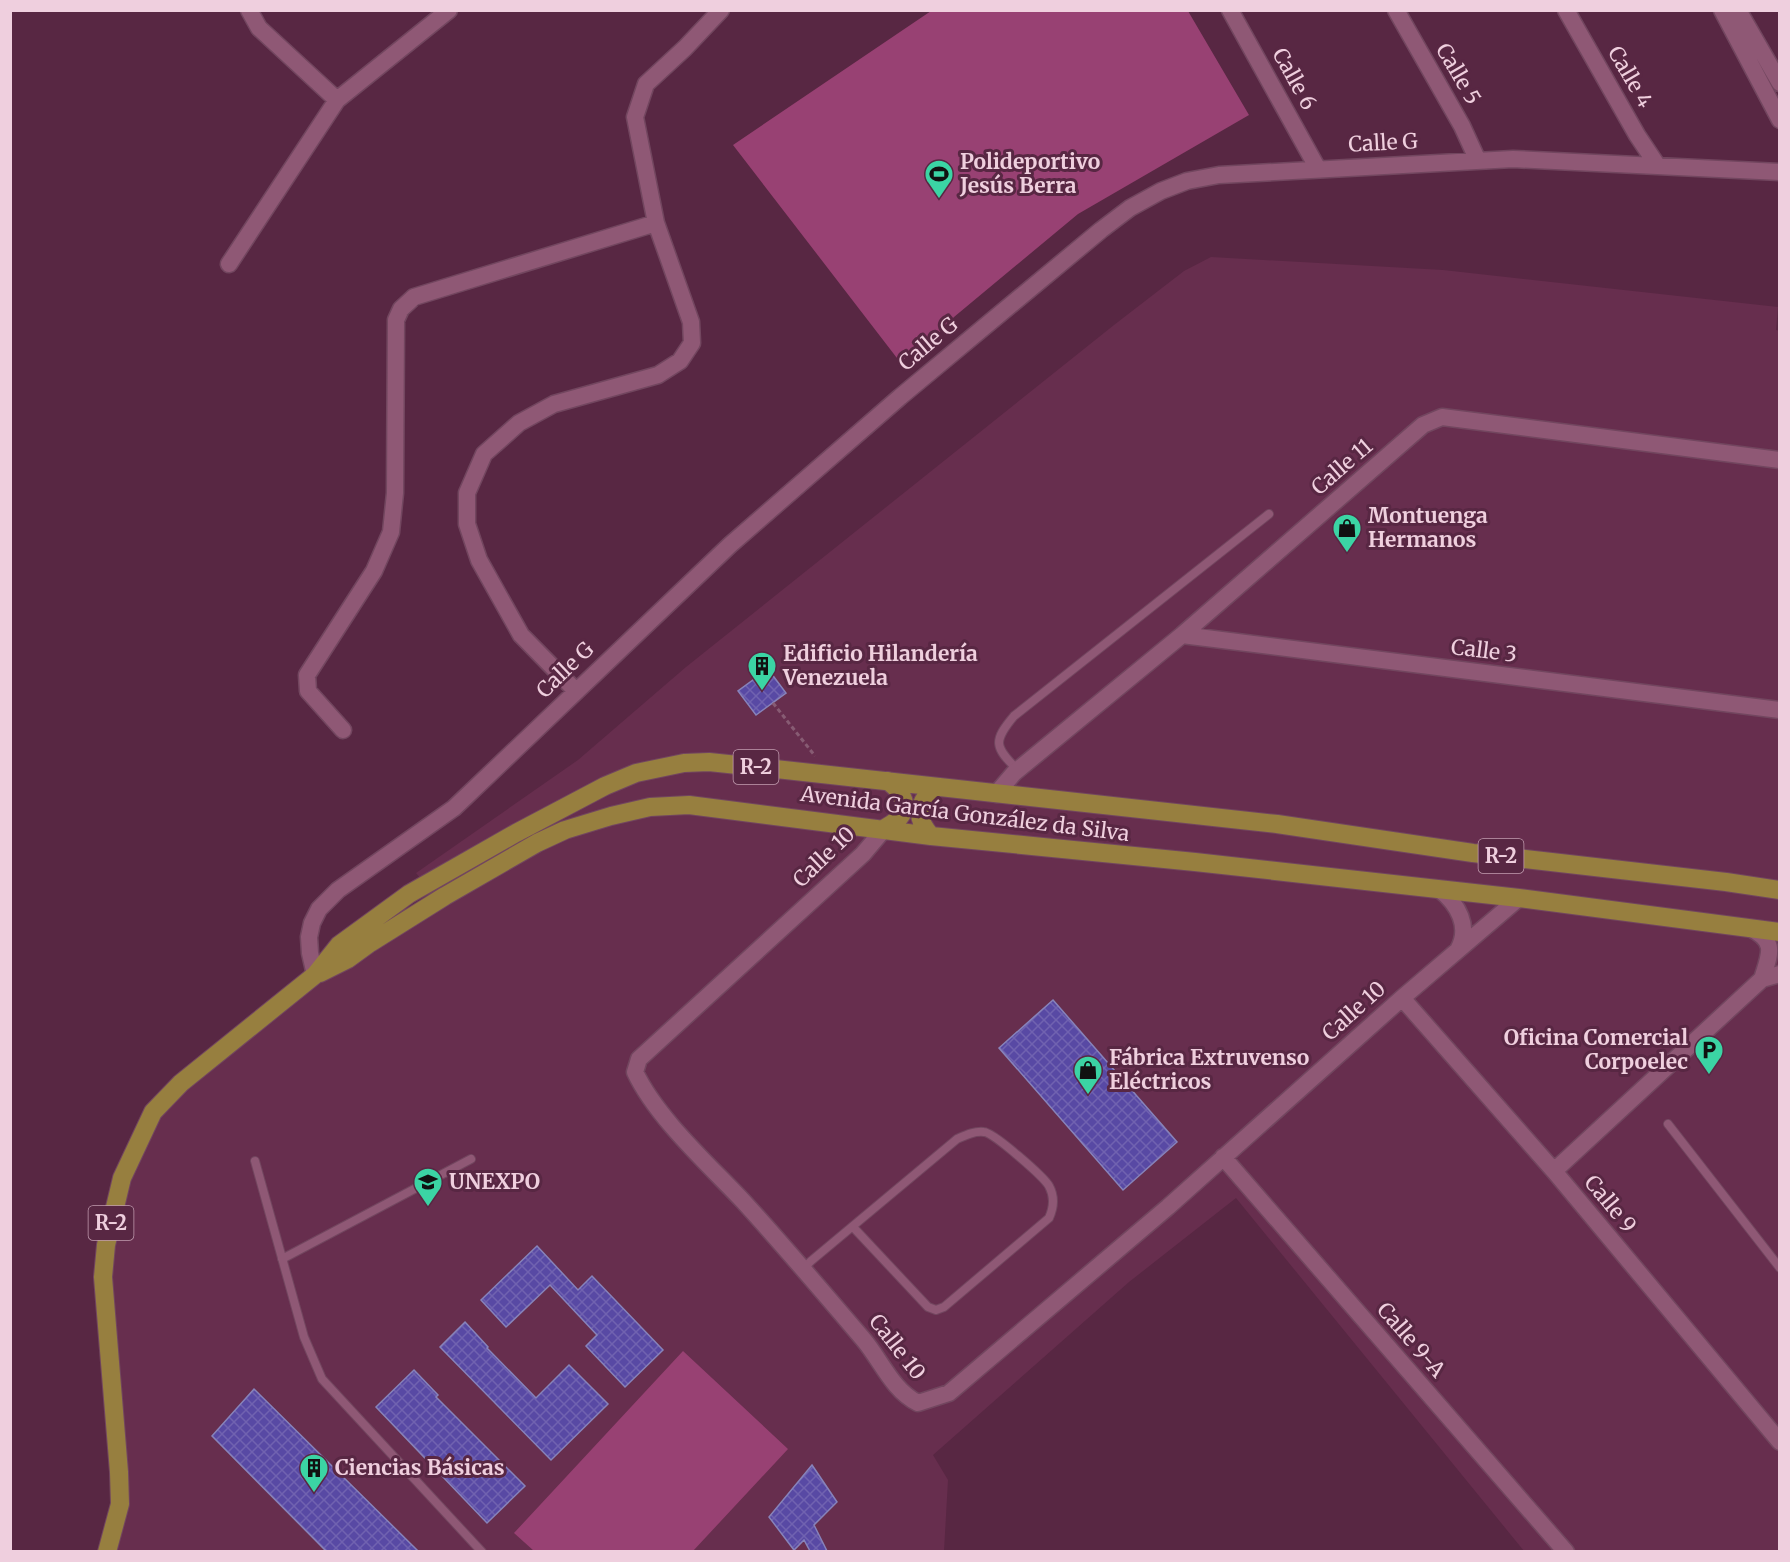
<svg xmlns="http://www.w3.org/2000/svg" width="1790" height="1562" viewBox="0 0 1790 1562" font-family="Merriweather,serif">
  <defs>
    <pattern id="building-cross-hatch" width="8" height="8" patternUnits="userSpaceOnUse" patternTransform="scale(1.5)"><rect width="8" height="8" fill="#5849a4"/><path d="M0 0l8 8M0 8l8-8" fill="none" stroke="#7062b0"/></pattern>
  </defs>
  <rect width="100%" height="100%" fill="#582743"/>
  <!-- built -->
  <path fill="#672e4e" d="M1211 257 1443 270 1778 307 1776 330 1780 331 1779 1551H1524L1236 1198 1129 1282 933 1455 948 1480 944 1551 107 1552 112 1532 104 1270 147 1126 293 993 438 900 416 873 578 760 686 667 1114 325 1184 271Z"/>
  <!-- garden -->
  <path fill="#984173" d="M931 11H1188L1249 115 1078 214 954 317 940 332 900 362 733 145Z
    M683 1351 788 1449 693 1551H534L514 1533Z"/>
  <!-- building -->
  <path fill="url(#building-cross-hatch)" stroke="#8783ba" stroke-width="1.5" d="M768 669 786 693 756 715 738 691Z
    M1053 1000 1177 1142 1123 1190 999 1048Z
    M537 1246 578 1290 592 1276 663 1350 625 1387 586 1346 597 1335 550 1285 506 1327 481 1300Z
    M465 1322 488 1347 487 1348 536 1398 569 1365 608 1404 551 1460 440 1347Z
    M414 1370 438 1395 436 1397 525 1486 487 1523 376 1407Z
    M254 1389 418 1551H326L212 1436Z
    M812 1465 837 1502 814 1525 827 1551H810L804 1540 794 1550 769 1517Z"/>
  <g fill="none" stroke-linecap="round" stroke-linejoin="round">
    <!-- lane casing -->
    <g stroke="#72465f" stroke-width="10">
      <path id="lane" d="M1018 770C994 747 993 741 1014 716L1269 514
        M1668 1124 1780 1268
        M255 1161 304 1337 322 1379 482 1552
        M282 1259 471 1159
        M803 1269 811 1261 957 1139C966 1135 974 1131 984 1132 993 1132 1044 1177 1049 1186 1055 1197 1054 1207 1049 1218L944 1307 936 1310 928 1307 853 1227"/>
    </g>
    <!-- street casing -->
    <g stroke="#72465f" stroke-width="19">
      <path id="street" d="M249 10 259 28 337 100
        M1230 10 1318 169
        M1396 10 1462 126 1478 161
        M1566 10 1637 135 1657 165
        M1722 10 1780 120
        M1738 10 1780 83
        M229 264 337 100 449 10
        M1182 635 1780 710
        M575 690 521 635 479 560 467 524V493L484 454 519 423 554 404 658 375 680 361 692 343 691 322 656 223 635 117 646 84 685 48 721 10
        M343 730 308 691 307 675 374 571 391 532 395 493 396 320 401 309 414 297 656 223
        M996 794 1014 773 1182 635 1423 425 1442 417 1780 460
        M885 828 863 854 639 1059 635 1072C656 1117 708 1164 743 1201 784 1246 823 1292 863 1339 881 1360 892 1390 918 1403L949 1393 1168 1207 1402 998 1519 898
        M1439 889C1458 904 1471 927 1458 950
        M1750 928C1777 942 1770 953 1762 979L1780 974
        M315 975 310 953 309 937 312 923 319 909 338 890 454 808 730 545 900 397 1101 230 1130 208 1161 191 1187 181 1219 175 1513 159 1780 172
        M1402 998 1554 1171 1780 1442
        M1223 1157 1566 1552
        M1554 1171 1762 979"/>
    </g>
    <!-- primary casing -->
    <g stroke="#72465f" stroke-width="20">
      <path id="primary" d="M885 828C910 815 910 798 888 781
        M931 836C914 817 918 805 933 787
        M320 973 348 959 370 943 445 896 537 843 565 830 611 816 650 807 689 805 931 836 1195 862 1519 898 1780 932
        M107 1552 120 1504 119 1472 103 1277 106 1245 122 1178 153 1112 181 1083 315 975 339 945 409 894 516 833 605 786 636 773 684 763 709 762 757 767 1277 824 1473 853 1726 882 1780 890"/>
    </g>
    <!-- path -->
    <path stroke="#875b73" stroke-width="3" stroke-dasharray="4.5 3" stroke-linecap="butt" d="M773 703 815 756"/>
    <!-- lane -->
    <use href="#lane" stroke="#8f5875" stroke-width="8"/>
    <!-- street -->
    <use href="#street" stroke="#8f5875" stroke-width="16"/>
    <!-- primary -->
    <use href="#primary" stroke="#977f3f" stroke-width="18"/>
  </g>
  <!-- icons -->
  <defs>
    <g id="stadium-pin" transform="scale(1.5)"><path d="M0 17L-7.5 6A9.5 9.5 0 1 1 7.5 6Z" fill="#3bd4a4" stroke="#582743"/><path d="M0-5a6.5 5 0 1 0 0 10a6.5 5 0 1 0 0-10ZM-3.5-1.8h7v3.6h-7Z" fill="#111"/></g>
    <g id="shop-pin" transform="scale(1.5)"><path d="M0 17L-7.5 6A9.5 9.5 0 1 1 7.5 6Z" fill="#3bd4a4" stroke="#582743"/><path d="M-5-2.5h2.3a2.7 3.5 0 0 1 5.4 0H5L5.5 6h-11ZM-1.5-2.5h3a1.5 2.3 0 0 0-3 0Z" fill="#111"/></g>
    <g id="building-pin" transform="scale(1.5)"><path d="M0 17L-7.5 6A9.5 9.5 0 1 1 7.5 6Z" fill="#3bd4a4" stroke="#582743"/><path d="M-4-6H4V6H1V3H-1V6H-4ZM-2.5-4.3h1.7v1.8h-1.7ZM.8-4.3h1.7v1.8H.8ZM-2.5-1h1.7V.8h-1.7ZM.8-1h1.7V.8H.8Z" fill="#111"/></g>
    <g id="parking-pin" transform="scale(1.5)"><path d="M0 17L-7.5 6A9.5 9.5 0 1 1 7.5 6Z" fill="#3bd4a4" stroke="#582743"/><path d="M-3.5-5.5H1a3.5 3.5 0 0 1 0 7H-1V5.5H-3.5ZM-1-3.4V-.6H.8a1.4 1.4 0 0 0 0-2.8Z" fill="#111"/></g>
    <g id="university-pin" transform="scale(1.5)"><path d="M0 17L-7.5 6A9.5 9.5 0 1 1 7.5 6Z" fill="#3bd4a4" stroke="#582743"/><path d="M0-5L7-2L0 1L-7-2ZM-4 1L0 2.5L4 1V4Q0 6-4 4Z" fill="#111"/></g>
  </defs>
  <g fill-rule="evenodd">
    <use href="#stadium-pin" x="939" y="174"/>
    <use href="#shop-pin" x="1347" y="528"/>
    <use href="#building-pin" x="762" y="666"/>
    <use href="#parking-pin" x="1709" y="1050"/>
    <use href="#shop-pin" x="1088" y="1070"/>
    <use href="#university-pin" x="428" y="1182"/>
    <use href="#building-pin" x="314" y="1468"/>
  </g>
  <g text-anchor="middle" stroke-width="6" stroke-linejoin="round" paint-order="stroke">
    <!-- shield labels -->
    <g fill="#582743" stroke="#c29db0" stroke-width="1.5">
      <rect x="733.5" y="750" width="45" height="34" rx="4.5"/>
      <rect x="1478.5" y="839" width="45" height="34" rx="4.5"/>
      <rect x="88.5" y="1206" width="45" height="34" rx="4.5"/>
    </g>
    <g font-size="20" font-weight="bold" fill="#efcfde">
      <text x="756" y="774">R-2</text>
      <text x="1501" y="863">R-2</text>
      <text x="111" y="1230">R-2</text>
    </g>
    <!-- street labels -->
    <g font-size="21" fill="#efcfde" stroke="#582743">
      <text transform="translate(1458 74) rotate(60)" y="7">Calle 5</text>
      <text transform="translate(1630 77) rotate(60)" y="7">Calle 4</text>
      <text transform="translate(1294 79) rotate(61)" y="7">Calle 6</text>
      <text transform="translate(1383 143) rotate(-3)" y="7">Calle G</text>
      <text transform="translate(928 344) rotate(-40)" y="7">Calle G</text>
      <text transform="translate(1342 467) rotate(-41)" y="7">Calle 11</text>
      <text transform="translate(1484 651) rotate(7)" y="7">Calle 3</text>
      <text transform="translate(565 670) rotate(-44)" y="7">Calle G</text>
      <text transform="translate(965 814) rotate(7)" y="7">Avenida García González da Silva</text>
      <text transform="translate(824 857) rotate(-44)" y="7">Calle 10</text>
      <text transform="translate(1354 1011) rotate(-42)" y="7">Calle 10</text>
      <text transform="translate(1610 1204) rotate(50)" y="7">Calle 9</text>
      <text transform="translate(1411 1340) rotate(49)" y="7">Calle 9-A</text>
      <text transform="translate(897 1347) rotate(52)" y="7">Calle 10</text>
    </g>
    <!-- poi labels -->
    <g font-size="21" font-weight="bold" fill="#efcfde" stroke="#582743" text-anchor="start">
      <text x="960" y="169">Polideportivo<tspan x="960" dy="24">Jesús Berra</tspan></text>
      <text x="1368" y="523">Montuenga<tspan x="1368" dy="24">Hermanos</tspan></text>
      <text x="783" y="661">Edificio Hilandería<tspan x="783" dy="24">Venezuela</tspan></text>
      <text x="1688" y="1045" text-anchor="end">Oficina Comercial<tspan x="1688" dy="24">Corpoelec</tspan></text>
      <text x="1109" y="1065">Fábrica Extruvenso<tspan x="1109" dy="24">Eléctricos</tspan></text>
      <text x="449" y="1189">UNEXPO</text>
      <text x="335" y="1475">Ciencias Básicas</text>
    </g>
  </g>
  <!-- border -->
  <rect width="1790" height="1562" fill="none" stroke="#efcfde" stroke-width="24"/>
</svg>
